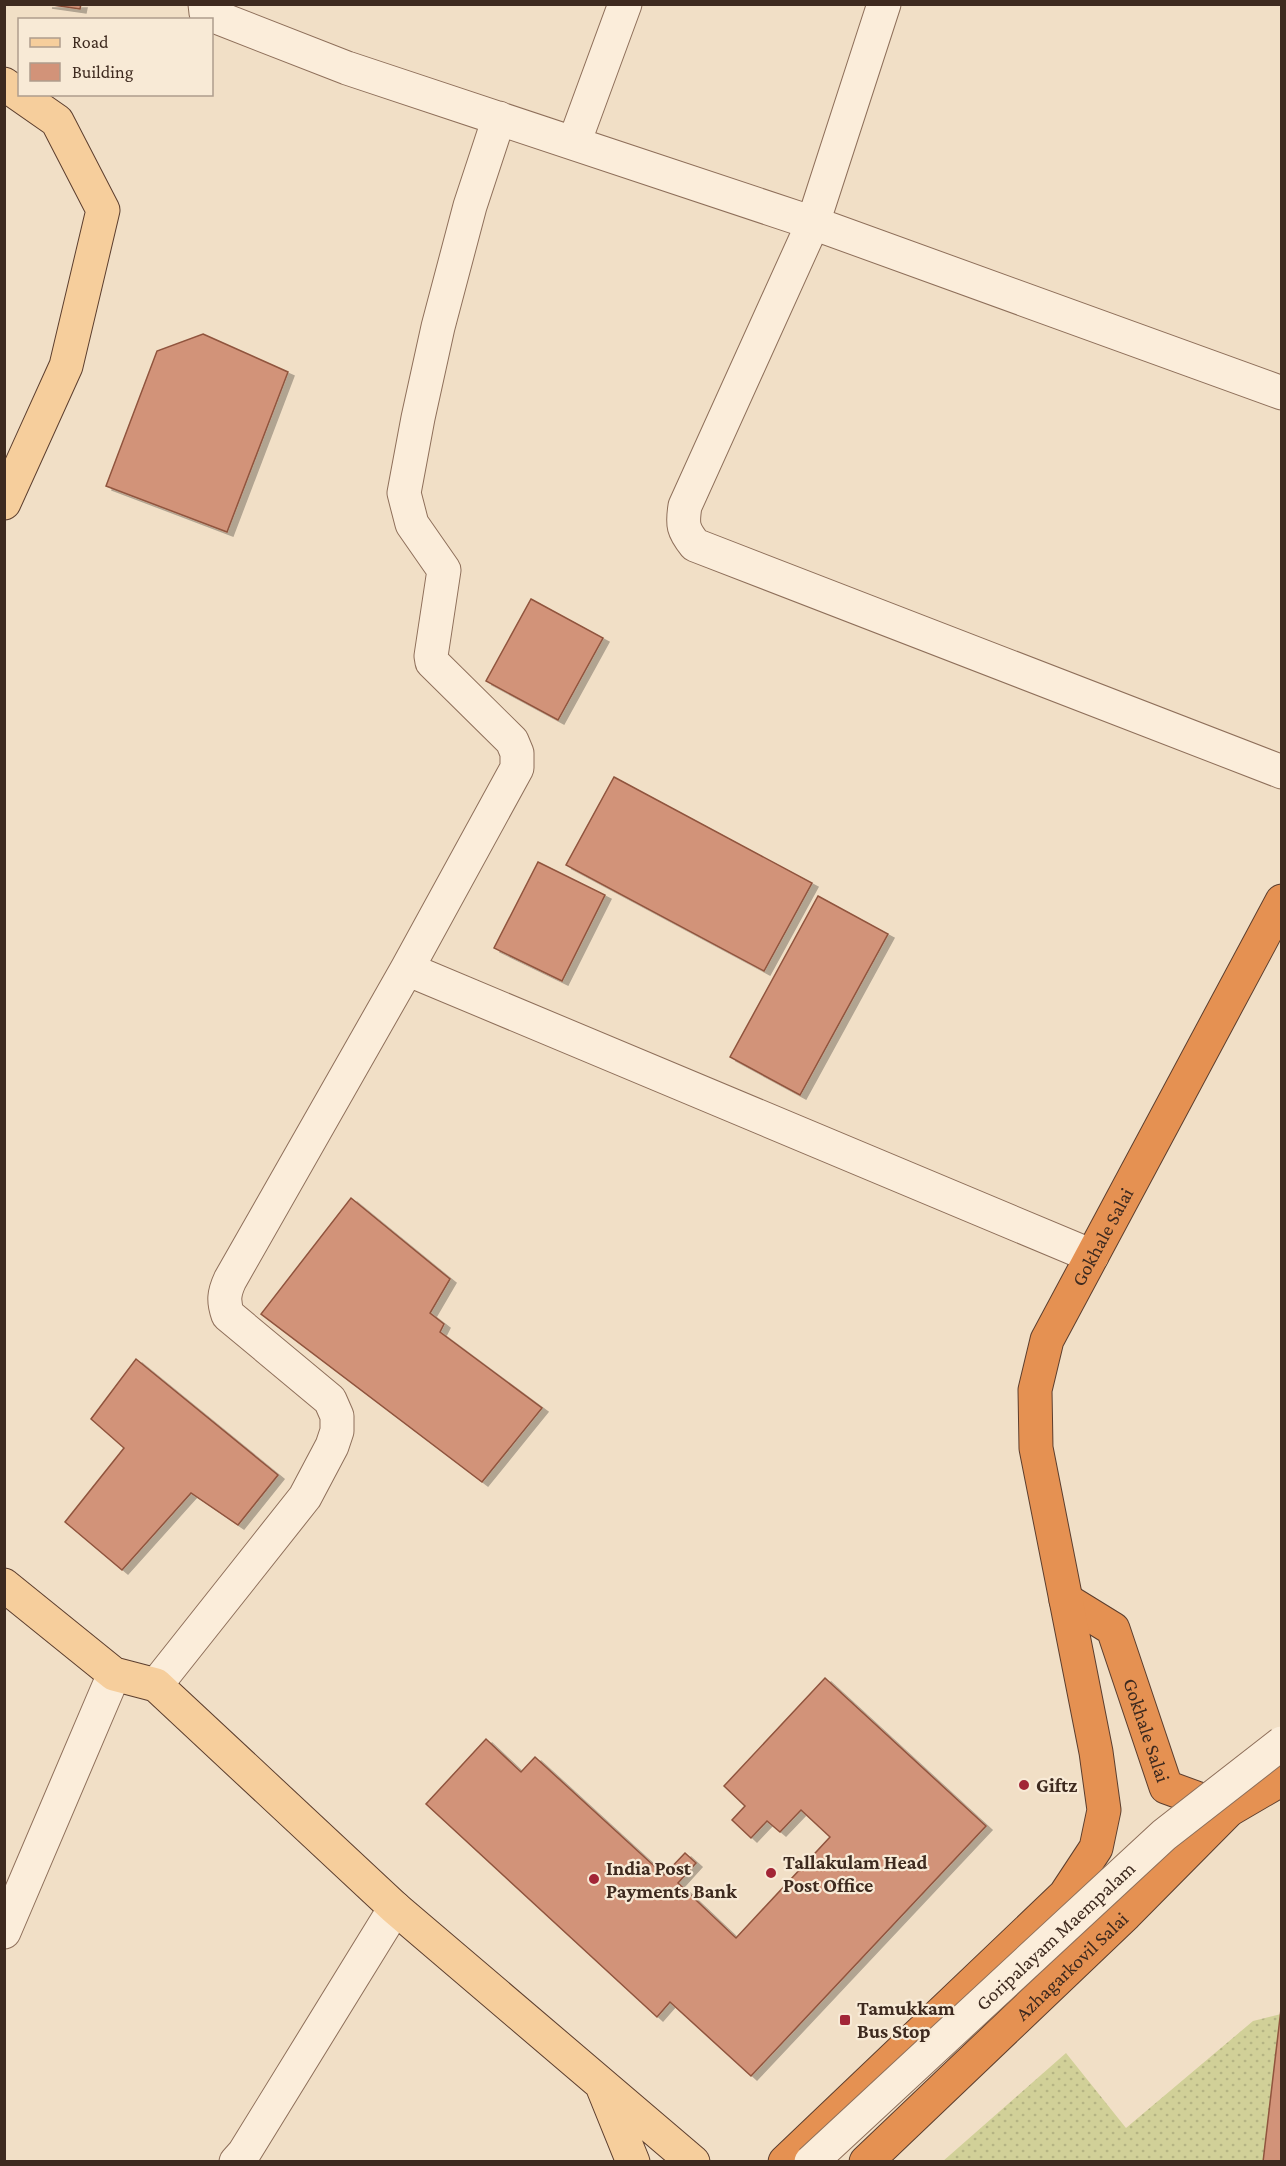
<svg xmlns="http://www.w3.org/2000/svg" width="1286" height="2166" viewBox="0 0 1286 2166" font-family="'Crimson Pro',serif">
  <defs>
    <pattern id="grass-dots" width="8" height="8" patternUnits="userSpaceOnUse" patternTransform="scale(1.5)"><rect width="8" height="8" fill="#d1d098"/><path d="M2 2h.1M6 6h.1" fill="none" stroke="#b4b383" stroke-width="1.8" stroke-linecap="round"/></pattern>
    <filter id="shadow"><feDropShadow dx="6" dy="4" stdDeviation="0" flood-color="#0004"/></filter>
  </defs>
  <rect width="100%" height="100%" fill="#f1dfc6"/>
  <!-- grass -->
  <path fill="url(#grass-dots)" d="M1281 2014V2161L942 2162 1066 2053 1126 2128 1253 2021Z"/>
  <!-- building -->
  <path fill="#d29379" stroke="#90543e" stroke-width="1.5" filter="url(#shadow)" d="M46 4H81L80 9Z
    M203 334 288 372 227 532 106 486 157 351Z
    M531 599 603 638 558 720 486 681Z
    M614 777 812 883 764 971 566 865Z
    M538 862 605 895 562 981 494 948Z
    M818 896 888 934 800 1095 730 1057Z
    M351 1198 450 1279 430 1313 444 1324 440 1332 542 1408 482 1482 261 1314Z
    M136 1359 278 1475 238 1525 191 1493 122 1570 65 1522 124 1448 91 1419Z
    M825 1678 986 1826 751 2076 670 2002 657 2017 426 1804 486 1739 521 1772 535 1757 664 1875 685 1853 696 1863 678 1883 736 1938 830 1837 801 1810 780 1832 767 1821 751 1838 732 1820 745 1806 724 1786Z
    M1281 2009 1282 2162H1263Z"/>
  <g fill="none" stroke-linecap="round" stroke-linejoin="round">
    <!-- minor casing -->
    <g stroke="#8e6f5a" stroke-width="35">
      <path id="minor" d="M205 4 206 13 347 68 813 223 1282 393
        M884 4 813 223 685 506C682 525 683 530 695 545L1282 772
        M574 143 625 4
        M407 969 1092 1256
        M156 1685 305 1497 332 1446 337 1431V1416L330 1400 228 1315C223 1301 224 1293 230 1280L407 969 517 768V753L512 741 432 662 431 656 444 570 412 524 404 493 418 418 438 327 470 206 499 118
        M4 1932 114 1674
        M236 2162 244 2153 395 1908"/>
    </g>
    <!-- major casing -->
    <g stroke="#5c3e2e" stroke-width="35">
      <path id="major" d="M4 84 57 121 103 210 66 366 4 503
        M4 1585 114 1674 156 1685 395 1908 693 2162
        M603 2088 633 2162"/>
    </g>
    <!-- highway casing -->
    <g stroke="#5c3e2e" stroke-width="35">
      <g id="highway">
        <path id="s1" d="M1066 1600 1113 1629 1166 1787 1229 1810"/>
        <path id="s2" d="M785 2162 1065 1895 1096 1848 1104 1810 1096 1752 1036 1448 1035 1390 1047 1340 1282 901"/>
        <path id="s3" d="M866 2162 1126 1914 1229 1810 1282 1779"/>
      </g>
    </g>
    <!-- minor -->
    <use href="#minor" stroke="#fbedda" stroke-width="33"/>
    <!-- major -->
    <use href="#major" stroke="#f6ce9c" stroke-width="33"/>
    <!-- highway -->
    <use href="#highway" stroke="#e59152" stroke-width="33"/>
    <!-- minor-bridge casing -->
    <g stroke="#8e6f5a" stroke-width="35" stroke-linecap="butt">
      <g id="minor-bridge">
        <path id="s4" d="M811 2162 1164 1835 1282 1743"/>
      </g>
    </g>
    <!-- minor-bridge -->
    <use href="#minor-bridge" stroke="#fbedda" stroke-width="33"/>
  </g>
  <!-- markers -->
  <g fill="#a22536" stroke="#f8ead6" stroke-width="2">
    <circle cx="1024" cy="1785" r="6"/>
    <circle cx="771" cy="1873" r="6"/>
    <circle cx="594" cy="1879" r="6"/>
    <rect x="839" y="2014" width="12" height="12" rx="3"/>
  </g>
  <g text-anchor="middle" stroke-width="4.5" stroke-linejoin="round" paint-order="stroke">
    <!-- street labels -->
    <g font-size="20" fill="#3e2a1f" stroke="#f8ead6">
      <text dy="7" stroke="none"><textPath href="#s2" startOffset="1077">Gokhale Salai</textPath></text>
      <text dy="7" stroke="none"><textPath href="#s1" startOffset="162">Gokhale Salai</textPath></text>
      <text dy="7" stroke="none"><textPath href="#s4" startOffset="333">Goripalayam Maempalam</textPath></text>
      <text dy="7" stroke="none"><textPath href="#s3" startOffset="284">Azhagarkovil Salai</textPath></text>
    </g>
    <!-- poi labels -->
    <g font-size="20" font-weight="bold" fill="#3e2a1f" stroke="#f8ead6" text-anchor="start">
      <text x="1036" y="1792">Giftz</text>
      <text x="783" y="1869">Tallakulam Head<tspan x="783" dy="23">Post Office</tspan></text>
      <text x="606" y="1875">India Post<tspan x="606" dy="23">Payments Bank</tspan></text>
      <text x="857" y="2015">Tamukkam<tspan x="857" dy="23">Bus Stop</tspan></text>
    </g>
  </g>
  <!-- border -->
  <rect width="1286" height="2166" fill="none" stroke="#3e2a1f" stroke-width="12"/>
  <!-- legend -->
  <rect x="18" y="18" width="195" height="78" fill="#f8ead6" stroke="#ae9d8d" stroke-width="1.5"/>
  <rect x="30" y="38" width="30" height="9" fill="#f6ce9c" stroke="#ae9d8d" stroke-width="1.5"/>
  <text x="72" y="48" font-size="18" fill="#3e2a1f">Road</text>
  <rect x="30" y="63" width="30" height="18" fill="#d29379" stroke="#ae9d8d" stroke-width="1.5"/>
  <text x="72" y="78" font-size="18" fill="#3e2a1f">Building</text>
</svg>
